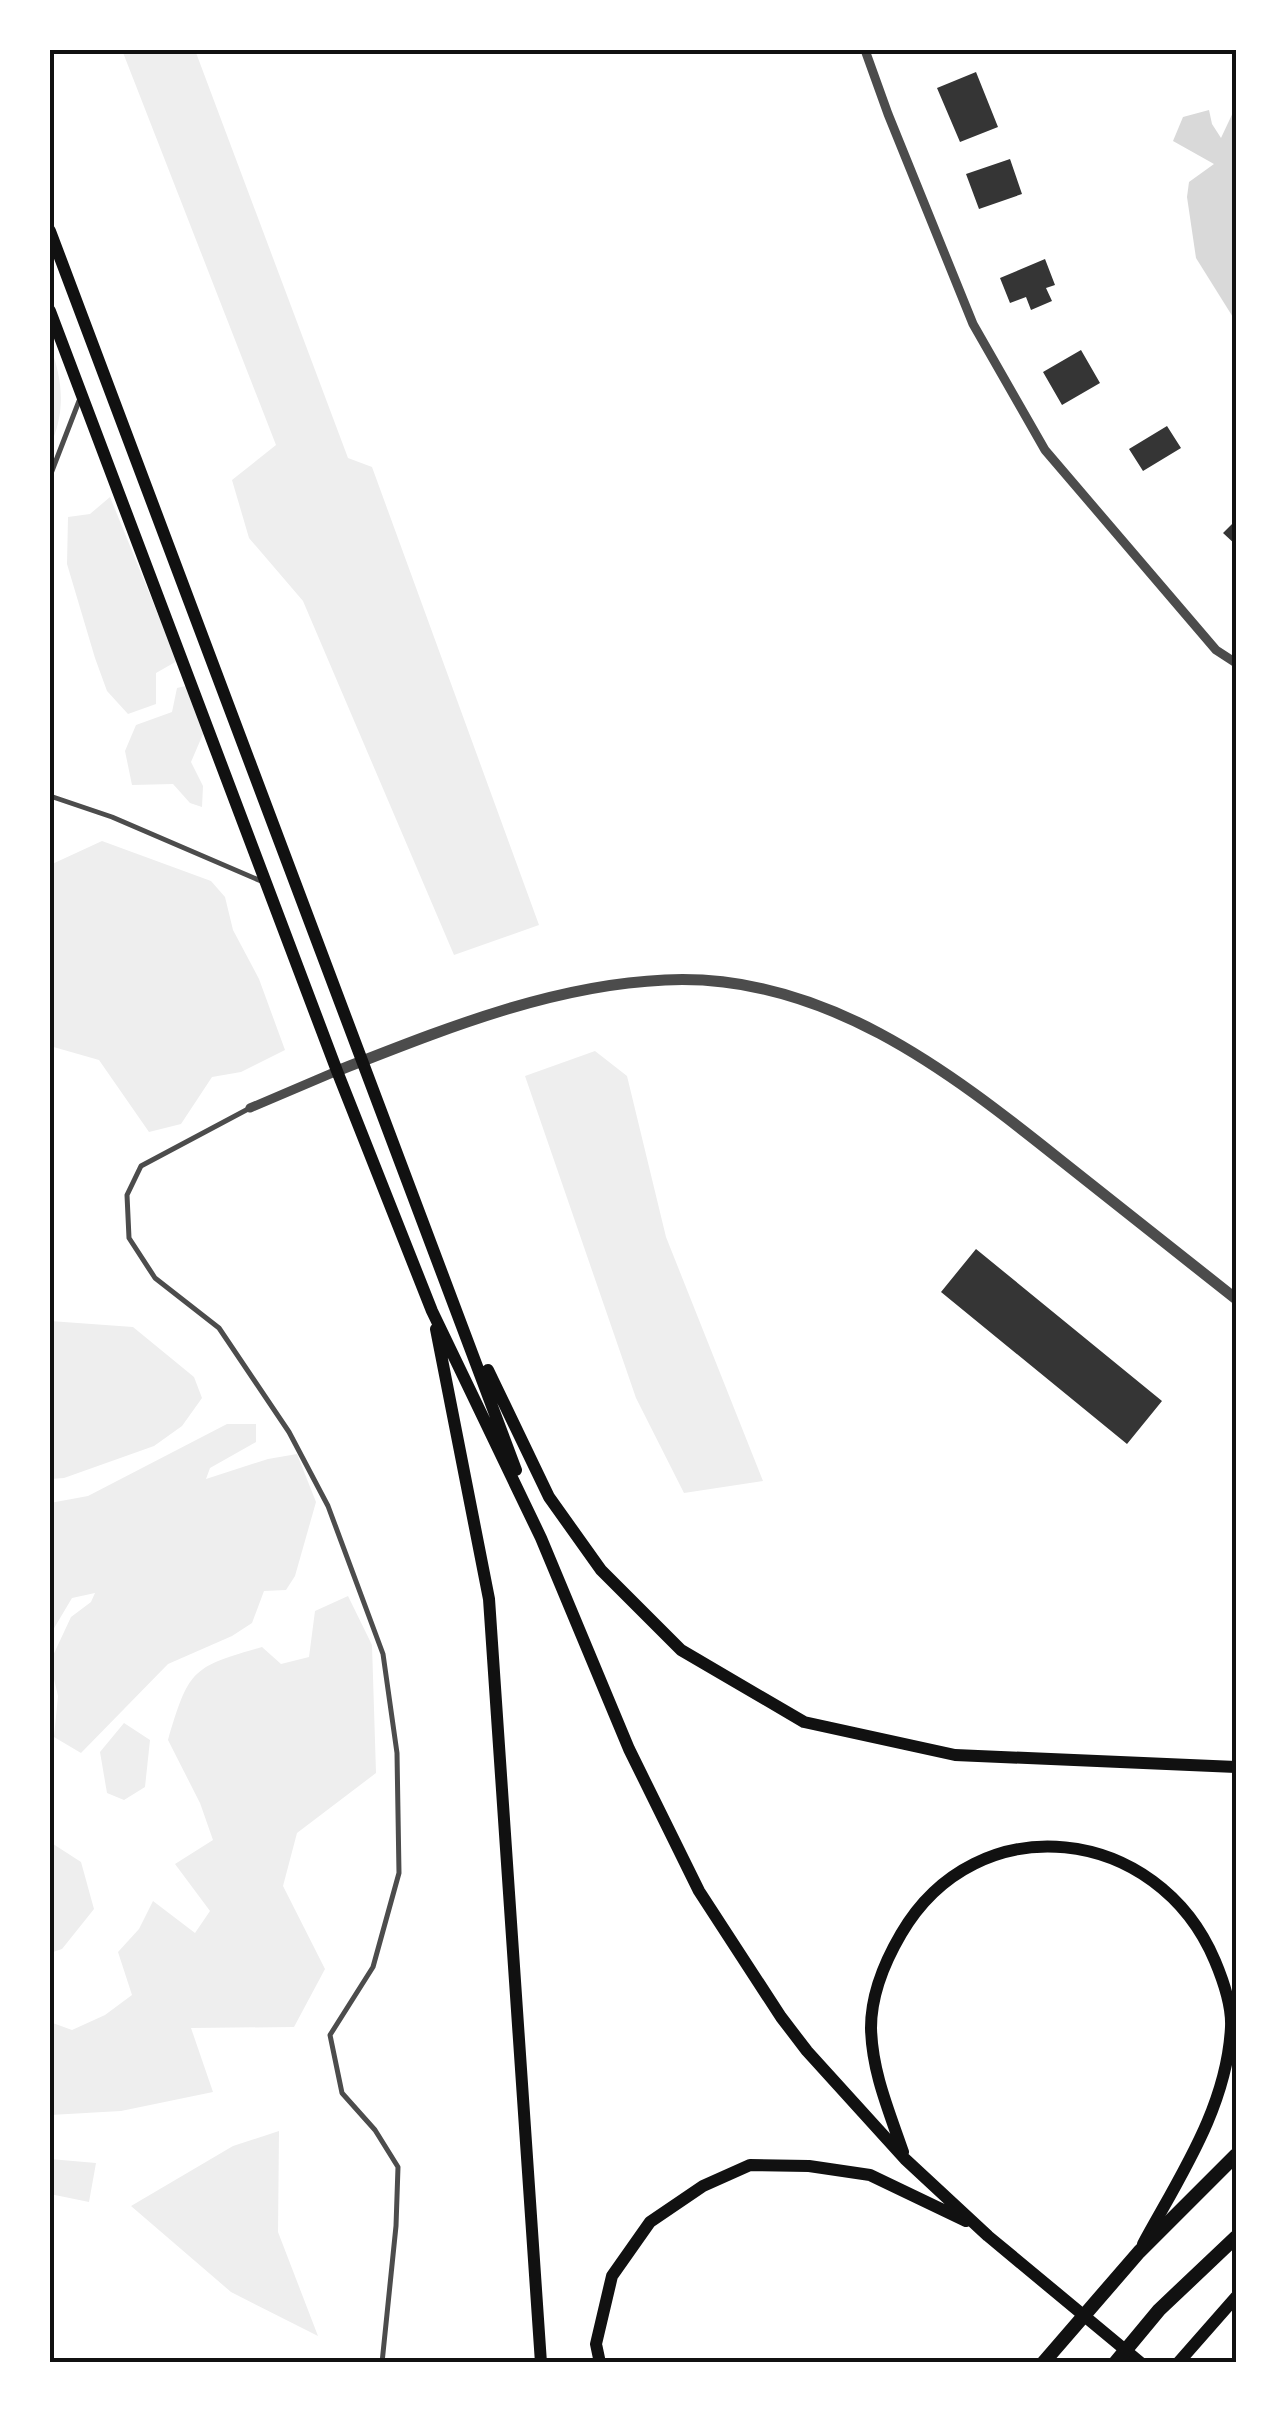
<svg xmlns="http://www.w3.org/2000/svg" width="1286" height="2413" viewBox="0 0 1286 2413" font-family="'IBM Plex Sans',sans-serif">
  <rect width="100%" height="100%" fill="#fff"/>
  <!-- green -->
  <path fill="#eee" d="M122 50H195L348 458 372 467 539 925 454 955 303 601 249 538 232 480 276 445Z
    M50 346C63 380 66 412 50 446Z
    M110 497 177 661 156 673V704L128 714 107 691 95 658 67 564 68 517 90 514Z
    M186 686 203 734 191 762 203 786 202 807 190 803 173 784 132 785 125 751 136 725 172 712 177 688Z
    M102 841 211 881 225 897 233 930 259 979 285 1050 241 1072 212 1077 181 1124 149 1132 99 1060 50 1046V865Z
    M595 1051 627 1076 666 1237 763 1481 684 1493 636 1398 525 1076Z
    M50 1321 133 1327 194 1377 202 1398 182 1426 154 1446 64 1478 50 1479Z
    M227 1424H256V1442L210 1468 206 1479 268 1459 297 1454 316 1502 295 1576 286 1590 264 1591 252 1623 232 1636 168 1664 81 1753 54 1737 58 1696 50 1662 71 1617 91 1602 95 1593 72 1598 50 1635V1503L88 1496Z
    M348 1596 372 1645 376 1773 297 1833 283 1886 325 1969 294 2027 191 2028 213 2092 121 2111 50 2115V2022L72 2030 105 2015 132 1995 118 1952 139 1929 153 1901 195 1933 210 1911 175 1864 213 1840 200 1803 168 1740C189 1670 191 1667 262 1647L281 1664 309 1657 315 1611Z
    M124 1723 150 1740 145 1787 124 1800 107 1793 100 1752Z
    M50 1842 81 1862 94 1909 62 1949 50 1953Z
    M279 2131 278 2232 318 2336 231 2292 131 2206 233 2146Z
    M50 2159 96 2163 89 2202 50 2194Z"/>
  <!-- water -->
  <path fill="#d9d9d9" d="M1236 106V322L1196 258 1187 197 1189 182 1214 164 1173 141 1183 117 1209 110 1212 124 1221 138Z"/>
  <!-- building -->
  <path fill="#353535" d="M976 72 998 127 960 142 937 88Z
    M1010 159 1022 194 979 209 966 174Z
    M1045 259 1055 285 1046 288 1052 301 1031 310 1026 297 1010 303 1000 278Z
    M1081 350 1100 383 1062 405 1043 372Z
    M1167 426 1181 448 1143 471 1129 449Z
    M1236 520V545L1223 533Z
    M976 1249 1162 1401 1127 1444 941 1292Z"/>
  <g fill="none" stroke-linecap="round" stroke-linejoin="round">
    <!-- service -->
    <path stroke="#4c4c4c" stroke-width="5" d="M50 476 79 401
      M50 796 112 817 261 881
      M250 1108 141 1166 127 1195 129 1238 155 1278 219 1328 289 1432 328 1506 383 1654 397 1753 399 1873 373 1967 330 2035 342 2093 375 2130 398 2167 396 2226 382 2363"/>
    <!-- minor -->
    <path stroke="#4c4c4c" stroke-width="9" d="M865 50 888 114 973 324 1045 450 1216 650 1236 663
      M250 1108 337 1071"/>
    <!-- tertiary -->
    <path stroke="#4c4c4c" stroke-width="11" d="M337 1071C442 1030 551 985 665 980 822 972 948 1070 1063 1162 1121 1208 1178 1253 1236 1299"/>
    <!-- secondary -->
    <path stroke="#111" stroke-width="12" d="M50 231 516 1470
      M50 311 337 1071 432 1311 541 1538 629 1749 699 1891 781 2017 807 2051 905 2159 988 2236 1141 2363
      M436 1329 489 1599 541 2363
      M488 1370 549 1497 601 1570 681 1650 804 1722 955 1755 1236 1767
      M903 2152C889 2111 872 2072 871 2028 871 1994 884 1963 901 1934 977 1803 1158 1825 1215 1961 1223 1980 1232 2006 1231 2027 1227 2107 1180 2176 1143 2244
      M600 2363 596 2344 612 2276 650 2222 703 2186 750 2165 809 2166 870 2175 966 2221
      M1178 2363 1236 2297"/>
    <!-- primary -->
    <path stroke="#111" stroke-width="14" d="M1043 2363 1139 2252 1236 2155
      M1115 2363 1159 2310 1236 2237"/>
  </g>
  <!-- border -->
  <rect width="1286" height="2413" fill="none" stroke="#ffffff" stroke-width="105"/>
  <rect x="52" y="52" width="1182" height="2308" fill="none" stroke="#111" stroke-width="4"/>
</svg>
